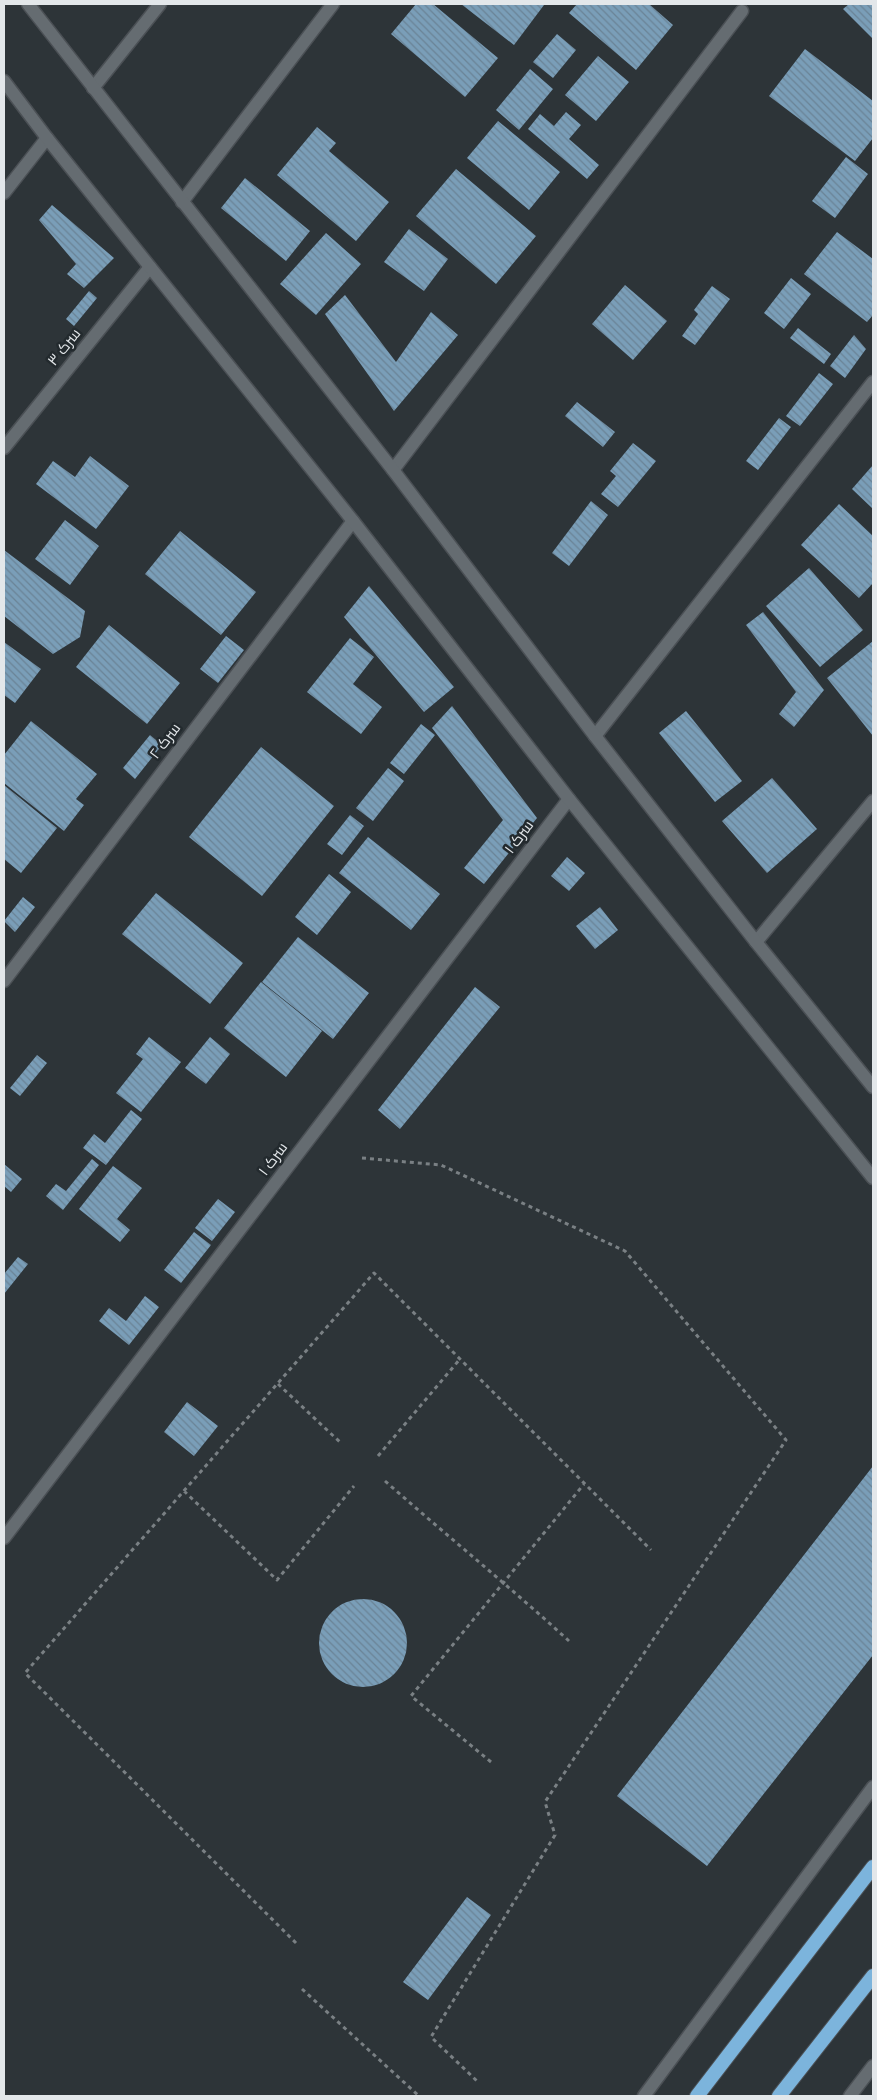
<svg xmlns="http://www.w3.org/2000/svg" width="877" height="2100" viewBox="0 0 877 2100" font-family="Poppins,Cairo,sans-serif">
  <defs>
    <pattern id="building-back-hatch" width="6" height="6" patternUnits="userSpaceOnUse" patternTransform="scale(1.25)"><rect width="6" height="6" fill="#7a9eb8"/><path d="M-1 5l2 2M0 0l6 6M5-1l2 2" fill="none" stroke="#6a8396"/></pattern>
  </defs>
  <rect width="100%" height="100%" fill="#2d3438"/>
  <!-- building -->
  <path fill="url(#building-back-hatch)" d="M416 4H433L498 58 465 97 391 34Z
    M461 4H542L544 5 514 45Z
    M577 4H649L673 25 636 70 569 13Z
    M849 4H873V39L843 9Z
    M557 34 576 50 553 78 533 62Z
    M805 49 873 101V138L855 161 769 96Z
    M598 56 629 82 596 121 565 95Z
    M530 69 553 89 519 130 496 110Z
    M566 112 581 125 569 139 599 165 587 179 528 129 540 114 554 126Z
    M498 121 560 172 529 210 467 158Z
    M317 127 336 143 329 151 389 202 356 241 277 175Z
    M846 157 868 174 835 218 812 201Z
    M456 169 536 236 496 284 416 216Z
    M245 178 310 231 286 261 221 208Z
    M52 205 114 258 84 288 67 274 76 264 39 220Z
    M409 229 448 259 424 291 384 262Z
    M837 232 873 259V315L867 322 804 274Z
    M326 233 361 264 316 315 280 284Z
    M791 278 811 294 784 329 764 313Z
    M625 285 667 321 633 360 592 324Z
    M712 286 730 299 695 345 682 336 698 314 694 310Z
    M89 291 97 298 74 326 66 319Z
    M345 295 396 362 431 312 458 335 394 411 325 314Z
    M798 328 831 354 824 364 790 338Z
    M854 335 866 349 845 378 830 366Z
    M819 373 833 384 800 426 786 416Z
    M577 402 615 432 603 447 565 416Z
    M779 418 791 427 758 470 746 461Z
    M633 443 656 461 618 507 601 494 616 476 610 471Z
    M90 456 129 486 96 529 36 484 53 461 75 477Z
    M873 465V509L852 489Z
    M591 501 608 515 569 566 552 553Z
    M839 504 873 536V583L859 598 801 545Z
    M65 520 99 546 70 585 35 559Z
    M180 531 256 592 221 635 145 574Z
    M4 550 85 611 80 637 53 654 4 616Z
    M809 568 863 630 820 667 766 606Z
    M369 586 454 687 424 712 344 617Z
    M763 612 824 690 794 727 779 714 796 692 746 625Z
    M109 625 180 683 147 724 76 667Z
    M226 636 244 650 218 683 200 669Z
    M350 638 374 657 353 684 382 707 361 734 307 692Z
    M873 641V736L827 678Z
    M4 642 41 669 15 703 4 695Z
    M452 706 537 818 484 884 464 868 503 820 432 728Z
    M686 711 742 781 715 802 659 733Z
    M31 721 97 774 76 799 84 805 64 831 4 783V755Z
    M421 724 435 735 404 774 390 763Z
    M150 735 162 745 135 779 123 768Z
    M261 747 334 806 262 896 189 837Z
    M388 768 404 781 373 821 356 808Z
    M772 778 817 829 767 873 722 821Z
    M4 785 57 828 21 873 4 859Z
    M350 815 364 826 342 855 327 844Z
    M368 837 440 894 411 930 339 873Z
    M567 857 585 873 569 891 551 876Z
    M329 874 351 892 317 935 295 917Z
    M156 893 243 963 210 1004 122 934Z
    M23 897 35 907 15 932 4 921Z
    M600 907 618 930 595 949 576 926Z
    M298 937 369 993 333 1039 262 982Z
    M261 982 322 1031 286 1077 224 1028Z
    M475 987 500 1007 400 1129 378 1110Z
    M149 1037 181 1062 141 1112 116 1093 143 1059 136 1054Z
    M210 1037 230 1054 206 1084 185 1068Z
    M37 1055 47 1063 20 1096 10 1088Z
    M131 1110 142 1119 106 1165 83 1148 94 1134 105 1143Z
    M92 1159 99 1165 63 1210 46 1196 56 1184 66 1191Z
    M4 1164 22 1179 11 1192 4 1186Z
    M113 1166 142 1188 117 1219 130 1230 120 1242 79 1209Z
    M218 1199 235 1212 212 1241 195 1228Z
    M194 1232 211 1245 181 1283 164 1270Z
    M18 1257 28 1264 4 1294V1274Z
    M145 1296 159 1307 129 1345 99 1321 109 1308 126 1321Z
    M187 1402 218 1426 194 1456 164 1432Z
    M873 1466V1655L707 1866 617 1796Z
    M319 1643a44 44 0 1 1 88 0a44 44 0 1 1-88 0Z
    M467 1897 491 1915 428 2000 403 1982Z"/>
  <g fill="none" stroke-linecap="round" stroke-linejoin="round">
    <!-- minor casing -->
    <g stroke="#4b5055" stroke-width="15">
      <path id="minor" d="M93 88 160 4
        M4 193 47 138
        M182 202 333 4
        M4 448 150 267
        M393 470 742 11
        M595 736 873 382
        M756 942 873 801
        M4 981 353 521
        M4 1538 569 799
        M644 2096 873 1787
        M850 2096 873 2066"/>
    </g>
    <!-- tertiary casing -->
    <g stroke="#4b5055" stroke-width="15">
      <path id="tertiary" d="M28 4 393 470 595 736 756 942 873 1087
        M4 81 47 138 353 521 569 799 873 1178"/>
    </g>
    <!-- trunk casing -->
    <g stroke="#4b5055" stroke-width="16">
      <path id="trunk" d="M697 2096 873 1867
        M779 2096 873 1976"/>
    </g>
    <!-- path -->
    <path stroke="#7a8084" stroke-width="3" stroke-dasharray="4 4" stroke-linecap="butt" d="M362 1158 441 1165 625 1251 786 1440 545 1802 555 1835 431 2037 477 2081
      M278 1384 342 1444
      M378 1456 460 1359
      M385 1481C446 1535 509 1586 569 1641
      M184 1491 277 1580 354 1486
      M491 1762 411 1696 584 1484
      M296 1943 25 1673 374 1273 651 1550
      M302 1989 419 2096"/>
    <!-- minor -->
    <use href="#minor" stroke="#656c71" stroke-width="12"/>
    <!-- tertiary -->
    <use href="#tertiary" stroke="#656c71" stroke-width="12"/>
    <!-- trunk -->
    <use href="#trunk" stroke="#7cb4dc" stroke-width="14"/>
  </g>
  <g text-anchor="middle" stroke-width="5" stroke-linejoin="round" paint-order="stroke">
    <!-- street labels -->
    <g font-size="15" fill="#e3e7ea" stroke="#232a2e">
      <text transform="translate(64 347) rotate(-51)" y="5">سرک ۳</text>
      <text transform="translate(165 741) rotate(-53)" y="5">سرک ۲</text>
      <text transform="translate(519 837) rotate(-53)" y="5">سرک ۱</text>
      <text transform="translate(273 1159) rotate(-53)" y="5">سرک ۱</text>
    </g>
  </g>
  <!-- border -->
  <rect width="877" height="2100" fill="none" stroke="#e3e7ea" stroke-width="10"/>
</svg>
